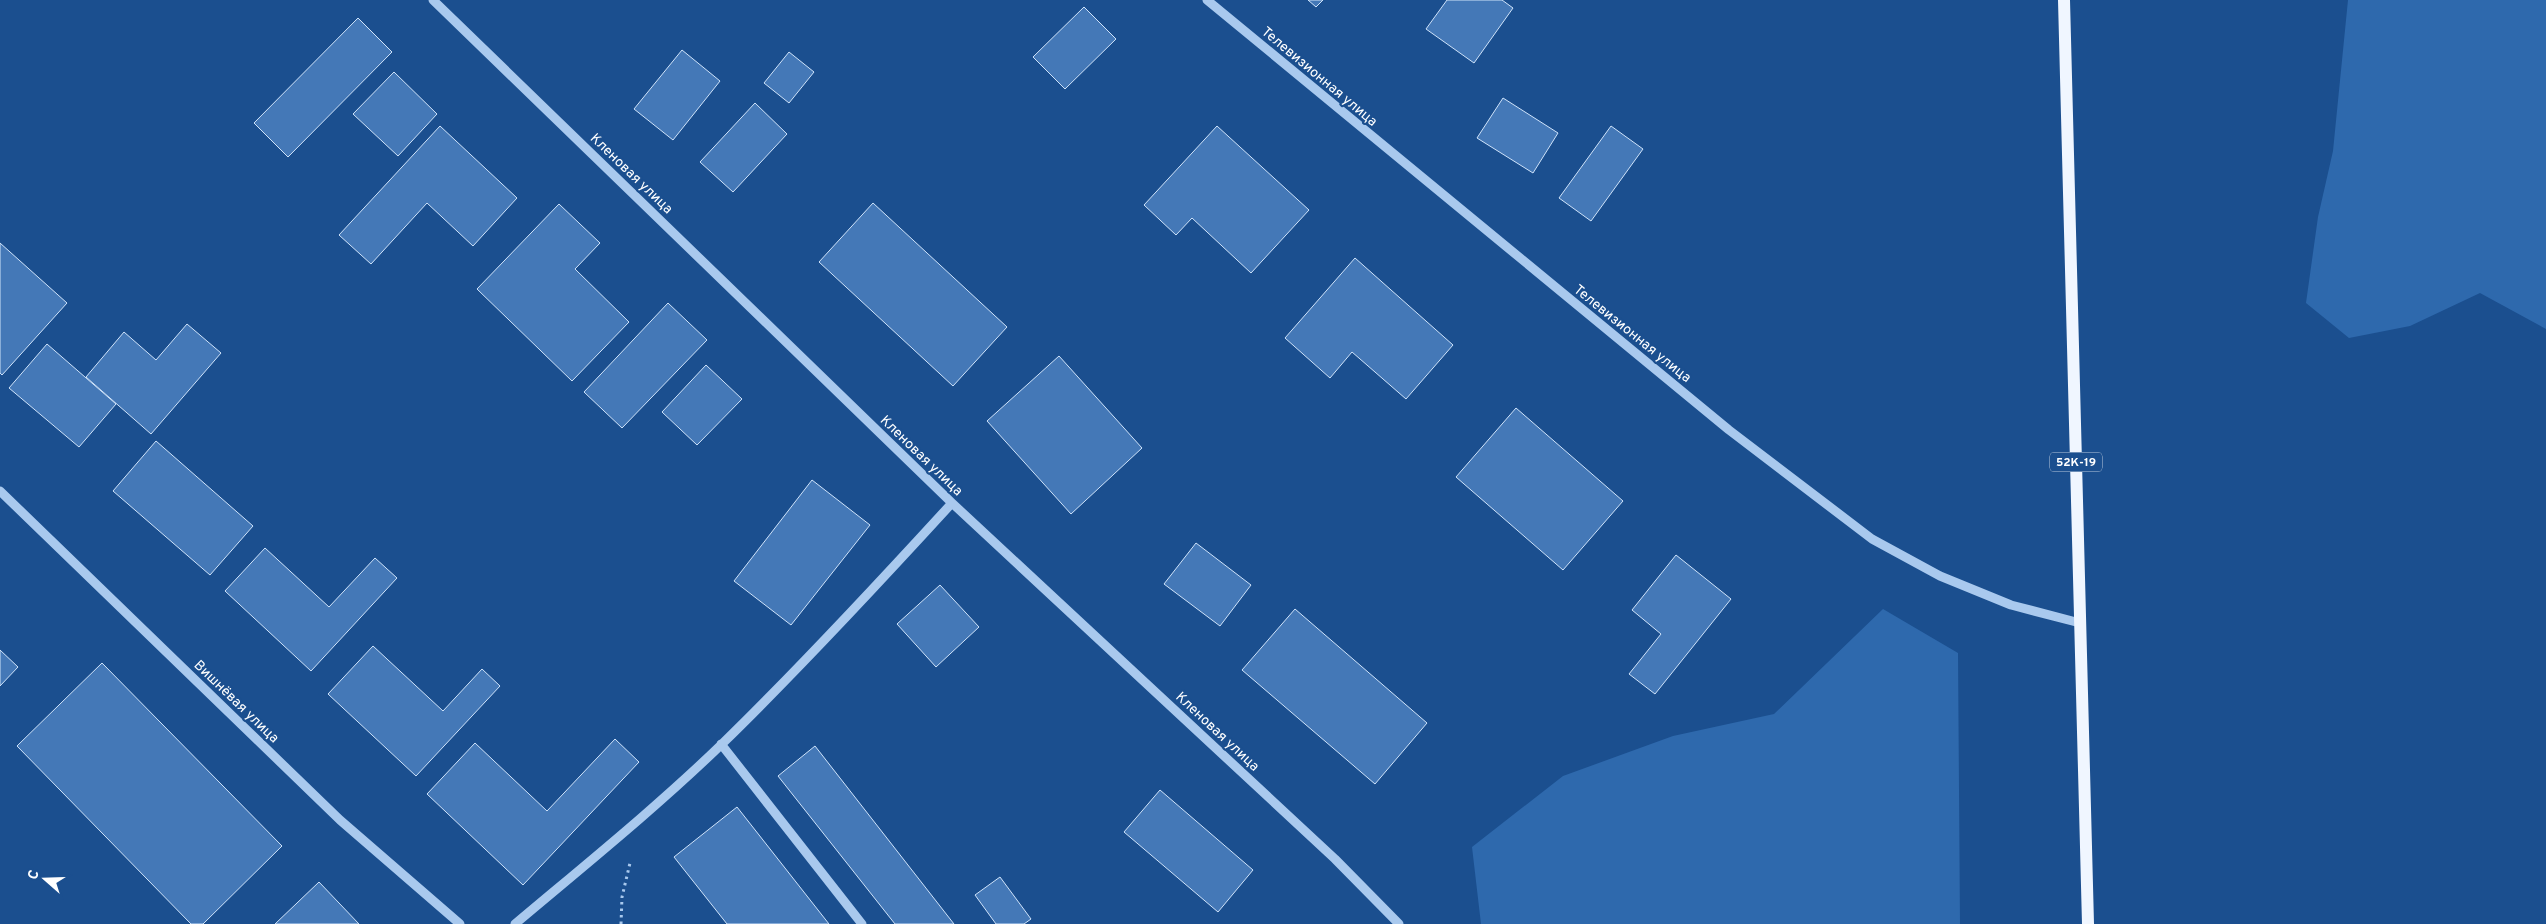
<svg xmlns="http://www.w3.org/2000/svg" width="2546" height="924" viewBox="0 0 2546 924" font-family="Overpass,sans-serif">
  <rect width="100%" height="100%" fill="#1b4f8f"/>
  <!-- green -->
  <path fill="#2e69ad" d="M2348 0H2546V329L2480 293 2410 326 2349 338 2306 303 2318 217 2333 151Z
    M1883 609 1958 653 1960 924H1481L1472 847 1563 776 1673 736 1774 714Z"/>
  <!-- building -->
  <path fill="#4478b7" stroke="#cfe3fa" d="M1308 0H1323L1316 7Z
    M1447 0H1502L1513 8 1474 63 1426 29Z
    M1084 7 1116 39 1065 89 1033 57Z
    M358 18 392 52 288 157 254 123Z
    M682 50 720 81 673 140 634 109Z
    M789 52 814 72 789 103 764 83Z
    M394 72 437 114 398 156 353 114Z
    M1503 98 1558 133 1533 173 1477 138Z
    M755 103 787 134 733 192 700 162Z
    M440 126 517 198 473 246 427 203 371 264 339 235Z
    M1217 126 1309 210 1251 273 1192 218 1176 235 1144 205Z
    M1611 126 1643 149 1591 221 1559 198Z
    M873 203 1007 327 953 386 819 262Z
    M559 204 600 243 575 269 629 322 572 381 477 289Z
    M0 243 67 303 2 375 0 373Z
    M1355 258 1453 345 1406 399 1352 352 1330 378 1285 338Z
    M668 303 707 340 622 428 584 392Z
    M187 324 221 353 151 434 86 377 124 332 156 360Z
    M47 344 116 404 79 447 9 388Z
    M1059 356 1142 448 1071 514 987 421Z
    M706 365 742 399 697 445 662 412Z
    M1516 408 1623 501 1563 570 1456 477Z
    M156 441 253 526 210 575 113 491Z
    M812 480 870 525 791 625 734 581Z
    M1196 543 1251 585 1220 626 1164 584Z
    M265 548 329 607 375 558 397 578 311 671 225 591Z
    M1676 555 1731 599 1655 694 1629 674 1661 634 1632 610Z
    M940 585 979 627 936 667 897 624Z
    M1295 609 1427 723 1375 784 1242 670Z
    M373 646 443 711 482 669 500 686 416 776 328 694Z
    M0 650 18 667 0 686Z
    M102 663 282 846 203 924H191L17 746Z
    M615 739 639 762 523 885 427 794 475 743 547 811Z
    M815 746 954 924H895L778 776Z
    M1160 790 1253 870 1218 912 1124 832Z
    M737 807 829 924H727L674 857Z
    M1000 877 1031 919 1024 924H996L975 895Z
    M319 882 359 924H275Z"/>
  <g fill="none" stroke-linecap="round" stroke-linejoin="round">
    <!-- path -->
    <path stroke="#a9c9ee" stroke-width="3" stroke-dasharray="2.5 4" stroke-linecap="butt" d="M621 924 622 897 630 863"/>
    <!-- minor -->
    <path stroke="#a9c9ee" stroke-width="9" d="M433 0 952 503 1335 859 1399 924
      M1207 0 1729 430 1872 539 1940 576 2011 605 2080 623
      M0 491 340 820 460 924
      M721 744 862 924
      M515 924C585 865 657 807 723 743 802 666 877 585 952 503"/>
    <!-- major -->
    <path stroke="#f0f6ff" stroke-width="12" d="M2064 0 2088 924"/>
  </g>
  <g text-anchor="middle" stroke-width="4.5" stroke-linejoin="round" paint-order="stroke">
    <!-- shield labels -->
    <rect fill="#1b4f8f" stroke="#bbcadd" stroke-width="1" x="2050" y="452.5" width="52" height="19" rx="4"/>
    <g font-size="12" font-weight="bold" fill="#fff">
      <text x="2076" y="466">52К-19</text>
    </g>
    <!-- street labels -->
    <g font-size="14" fill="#fff" stroke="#1b4f8f">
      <text transform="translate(1320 76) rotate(40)" y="5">Телевизионная улица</text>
      <text transform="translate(632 173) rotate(44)" y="5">Кленовая улица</text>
      <text transform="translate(1633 333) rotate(39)" y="5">Телевизионная улица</text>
      <text transform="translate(922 455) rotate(44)" y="5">Кленовая улица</text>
      <text transform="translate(237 701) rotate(44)" y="5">Вишнёвая улица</text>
      <text transform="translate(1218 731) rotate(43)" y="5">Кленовая улица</text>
    </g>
  </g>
  <!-- north arrow -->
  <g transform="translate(45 879) rotate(290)" stroke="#1b4f8f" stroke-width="4" paint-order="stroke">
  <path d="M0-4L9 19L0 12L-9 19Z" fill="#ffffff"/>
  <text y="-8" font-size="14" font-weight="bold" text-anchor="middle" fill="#ffffff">С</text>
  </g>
</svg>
